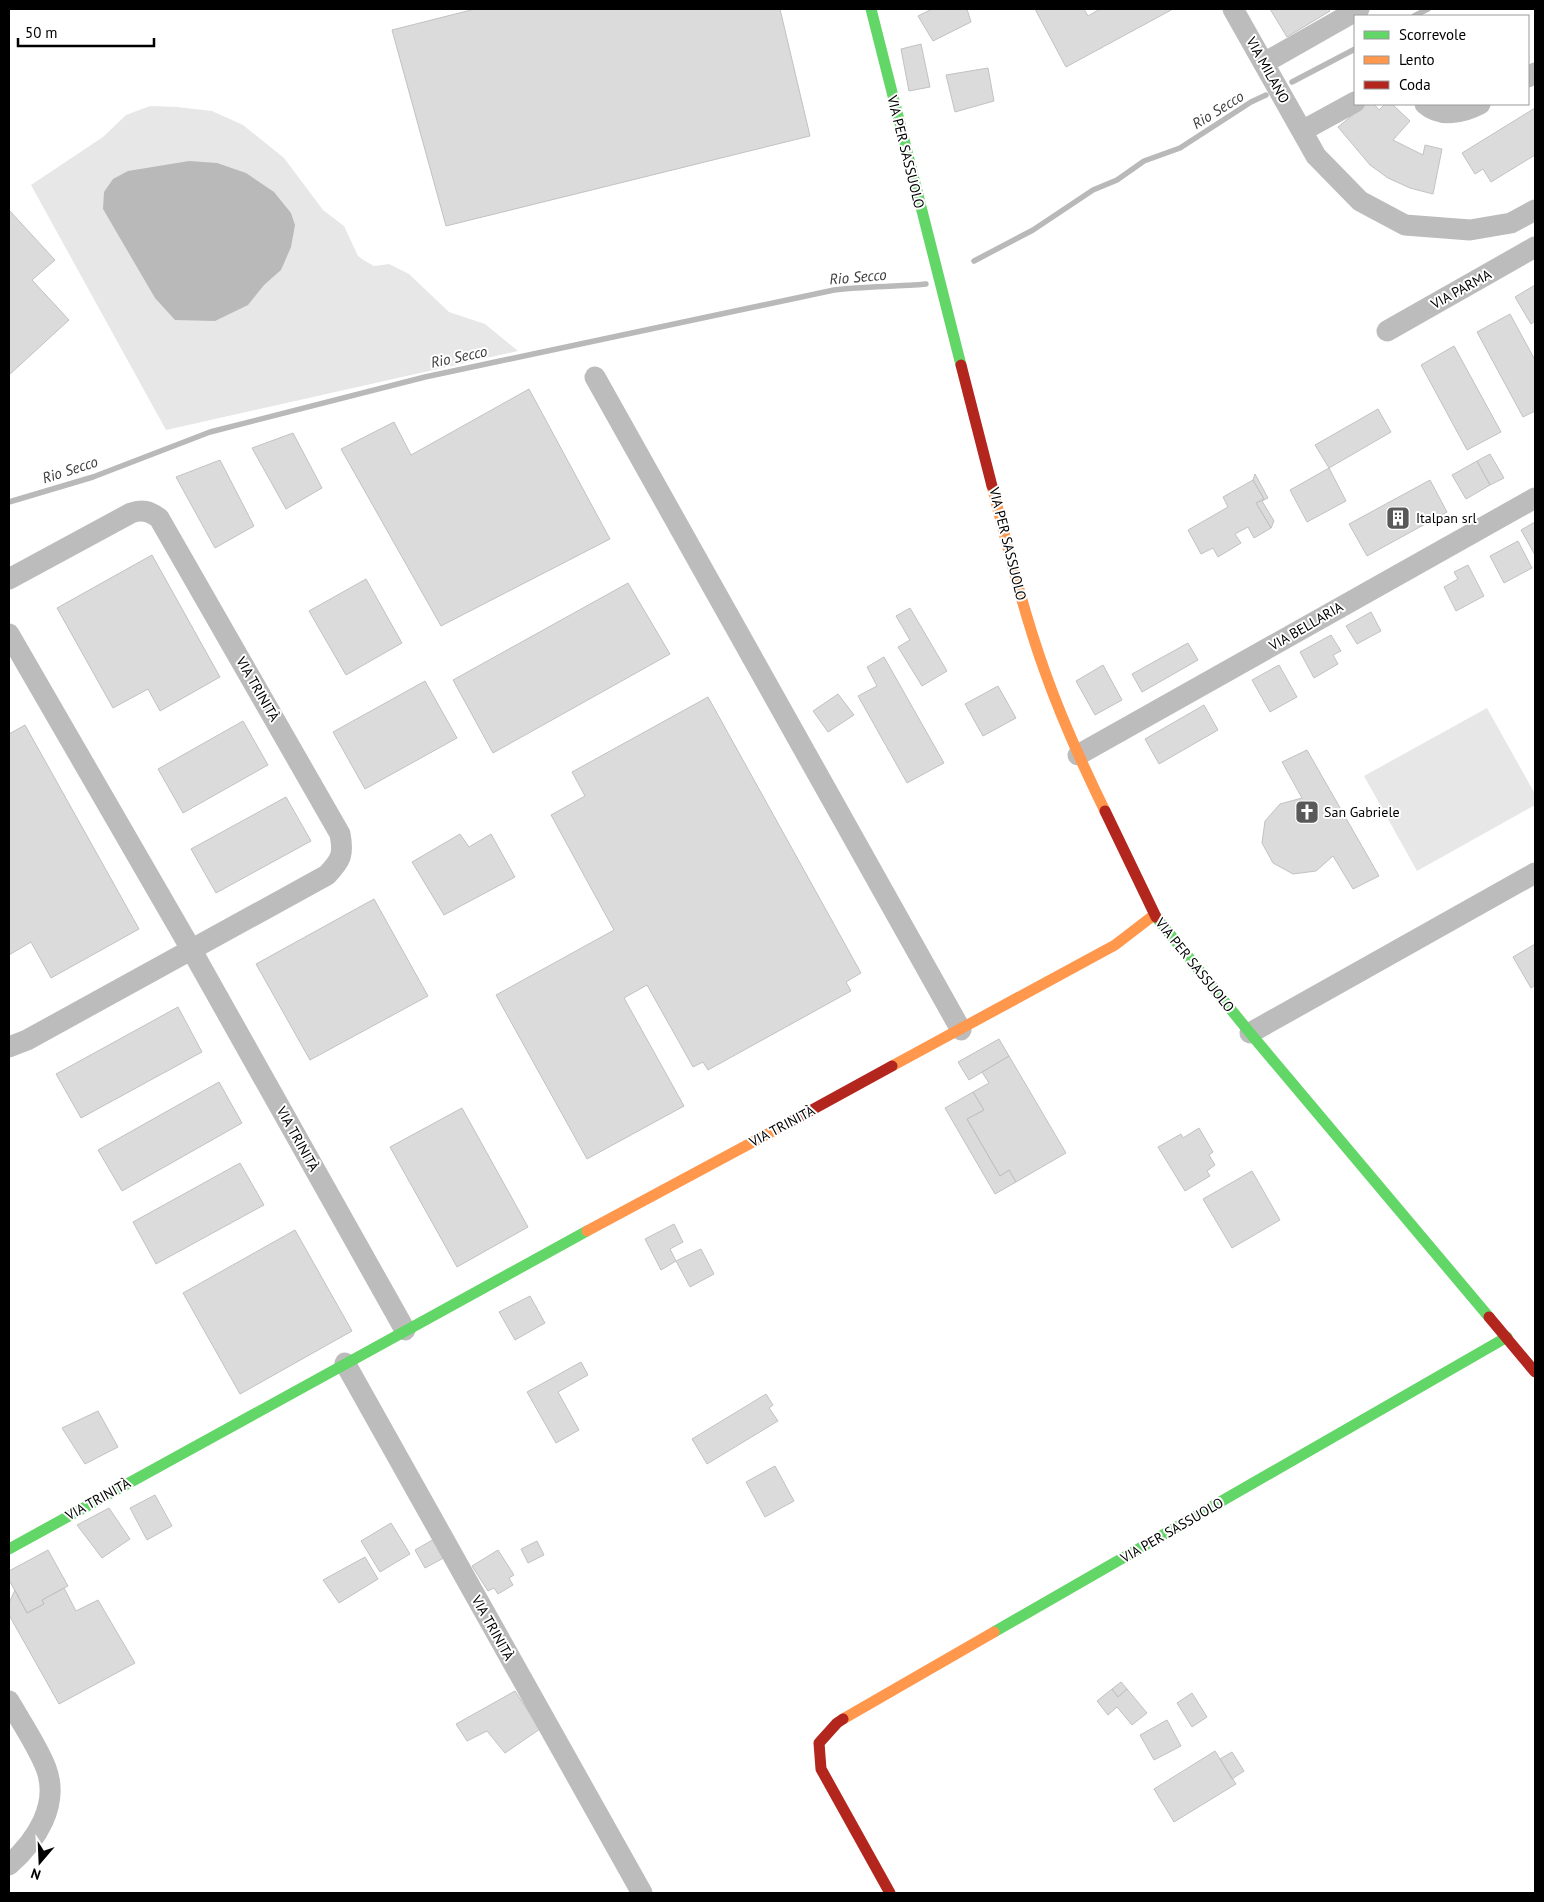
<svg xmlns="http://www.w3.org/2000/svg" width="1544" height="1902" viewBox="0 0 1544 1902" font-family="'PT Sans',sans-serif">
  <rect width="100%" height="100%" fill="#fff"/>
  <!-- green -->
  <path fill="#e7e7e7" d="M150 106 177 107 212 111 243 125 284 158 323 210 344 226 358 256 365 261 374 266 389 264 409 274 449 312 485 324 518 351 166 430 31 185 103 137 126 115Z
    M1487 708 1535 794V805L1417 871 1364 776Z"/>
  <!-- water -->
  <path fill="#b9b9b9" d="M189 161 217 163 246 173 274 192 291 213 295 225 291 247 281 270 264 285 248 305 215 321 175 320 155 298 103 209 104 192 113 179 128 171Z"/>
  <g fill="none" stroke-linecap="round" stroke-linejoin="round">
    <!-- stream -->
    <path stroke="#b9b9b9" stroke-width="5.5" d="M1414 16 1428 9
      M1292 82 1355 49
      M974 261 1033 230 1093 190 1117 180 1144 161 1180 148 1251 102 1266 95
      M9 502 93 477 210 432 425 377 834 290C865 286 895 287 926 284"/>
  </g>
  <!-- building -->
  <path fill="#dbdbdb" stroke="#c2c2c2" d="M475 9H780L810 136 446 226 392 30Z
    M932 9H967L971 22 933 41 918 16Z
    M1035 9H1084L1088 16 1100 9H1173L1066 67Z
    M1270 9H1328L1330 11 1287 37Z
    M921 44 930 87 909 91 901 49Z
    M988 68 994 101 955 112 946 75Z
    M1366 104H1374L1379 110 1385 104H1392L1410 121 1393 140 1423 155 1425 145 1442 149 1433 194 1410 188 1388 178 1370 165 1338 127Z
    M1535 108V155L1491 182 1483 169 1475 174 1462 153Z
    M9 210 55 260 32 280 69 320 9 375Z
    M1535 285V321L1531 324 1515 297Z
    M1510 314 1535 360V411L1523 417 1477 332Z
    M1454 346 1501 432 1467 450 1421 365Z
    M529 389 610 539 441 626 341 449 394 422 411 455Z
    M1378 409 1391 432 1329 468 1315 445Z
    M293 433 322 488 286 509 252 448Z
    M1490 454 1504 478 1490 485 1477 461Z
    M220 460 254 526 215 548 176 477Z
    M1477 461 1490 485 1466 499 1452 475Z
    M1329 468 1346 501 1307 522 1290 490Z
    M1255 474 1268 498 1262 501 1274 521 1271 528 1256 503 1264 499 1253 480Z
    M1253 480 1264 499 1256 503 1271 528 1254 538 1248 527 1235 534 1241 543 1218 557 1213 548 1201 554 1188 530 1228 507 1223 497Z
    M1430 480 1447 512 1367 556 1349 524Z
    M1535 522V555L1521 530Z
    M1518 541 1532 568 1504 583 1490 556Z
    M152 555 220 677 160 711 148 689 113 708 57 608Z
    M1468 565 1484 596 1456 611 1444 587 1458 579 1454 572Z
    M366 579 402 643 346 675 309 611Z
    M628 583 670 654 493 753 453 680Z
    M910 608 947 671 922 686 898 647 910 640 896 616Z
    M1371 612 1381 631 1357 644 1346 626Z
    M1331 635 1341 651 1333 655 1338 664 1314 678 1300 652Z
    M1188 643 1198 660 1142 692 1132 674Z
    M884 657 944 763 907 783 858 696 877 686 867 667Z
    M1103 665 1122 700 1095 715 1076 681Z
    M1279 665 1297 697 1270 712 1252 680Z
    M425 681 457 738 365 789 333 732Z
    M998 686 1016 718 983 736 965 704Z
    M838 694 854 715 828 732 813 711Z
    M708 697 861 973 846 982 851 991 708 1070 703 1062 693 1067 647 985 624 998 684 1106 587 1159 496 995 614 930 551 815 585 796 572 772Z
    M1204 705 1218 730 1159 764 1145 739Z
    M243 721 268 765 183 813 158 769Z
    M25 725 139 929 51 978 31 942 9 955V734Z
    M1307 750 1379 876 1353 889 1333 856 1316 871 1293 874 1273 863 1262 843 1265 821 1280 804 1302 798 1282 762Z
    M286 797 311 841 216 893 191 849Z
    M460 834 469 847 491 834 515 877 444 915 412 862Z
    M374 899 428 996 310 1060 256 964Z
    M1535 944V985L1531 988 1513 957Z
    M178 1007 202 1052 81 1118 56 1074Z
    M999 1039 1009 1056 969 1080 958 1062Z
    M1009 1056 1066 1153 1016 1182 1009 1170 1000 1176 967 1119 984 1110 973 1092 989 1083 982 1072Z
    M219 1082 242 1123 122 1191 98 1150Z
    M973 1092 984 1110 967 1119 1000 1176 1009 1170 1016 1182 995 1194 945 1108Z
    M462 1108 528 1227 457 1267 390 1147Z
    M1199 1128 1213 1152 1209 1155 1215 1165 1207 1171 1210 1176 1185 1191 1158 1147 1181 1134 1183 1138Z
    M240 1163 264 1205 156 1264 133 1222Z
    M1252 1171 1280 1220 1232 1248 1203 1199Z
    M674 1224 683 1242 670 1249 676 1261 661 1270 645 1239Z
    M295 1230 352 1331 240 1394 183 1293Z
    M701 1249 714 1274 690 1287 676 1261Z
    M530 1296 545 1323 515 1340 499 1312Z
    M581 1362 588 1375 558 1392 579 1430 556 1443 527 1392Z
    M766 1394 773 1405 769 1408 778 1421 707 1464 692 1439Z
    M98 1411 118 1447 85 1464 62 1428Z
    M775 1466 794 1501 765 1517 746 1482Z
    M155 1495 172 1526 147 1540 130 1508Z
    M109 1508 130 1539 102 1558 77 1525Z
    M391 1523 410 1554 380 1572 361 1541Z
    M441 1535 451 1554 425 1568 415 1550Z
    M537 1541 544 1555 528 1563 521 1549Z
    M48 1550 68 1586 42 1600 44 1604 27 1613 9 1580V1571Z
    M498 1550 514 1575 509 1578 513 1585 498 1594 494 1588 488 1591 472 1566Z
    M365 1557 378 1579 339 1603 323 1580Z
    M64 1588 76 1611 98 1600 135 1663 59 1704 9 1615V1603L15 1590 27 1613 44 1604 42 1600Z
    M1121 1682 1127 1689 1118 1697 1112 1689Z
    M1112 1689 1118 1697 1127 1689 1147 1713 1132 1725 1117 1707 1108 1715 1097 1701Z
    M515 1691 540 1729 505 1753 487 1731 467 1741 456 1724Z
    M1192 1693 1207 1717 1192 1727 1177 1703Z
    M1167 1720 1181 1746 1154 1760 1140 1735Z
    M1215 1751 1236 1784 1174 1822 1154 1789Z
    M1232 1752 1244 1771 1232 1779 1220 1759Z"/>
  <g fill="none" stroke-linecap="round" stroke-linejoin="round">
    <!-- street -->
    <path stroke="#bcbcbc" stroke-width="21" d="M1233 9 1316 156 1360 201 1405 225 1470 230 1511 223 1535 210
      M1264 63 1359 9
      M1528 77 1535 73
      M1425 104C1441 118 1463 113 1480 104
      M1302 131 1355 102
      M1387 331 1535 247
      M595 377 961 1030
      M9 579 131 513C142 509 149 511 159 518L340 834C344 855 341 860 327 875L27 1040 9 1047
      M9 634 191 949 405 1330
      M1078 755 1535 498
      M1250 1033 1535 873
      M345 1363 642 1893
      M9 1701C21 1722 37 1745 46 1768 60 1805 36 1841 9 1865"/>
    <!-- fast -->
    <path stroke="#63d668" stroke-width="11" d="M871 9 961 365
      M1156 917 1250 1033 1489 1317
      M9 1549 587 1231
      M994 1632 1507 1337"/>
    <!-- slow -->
    <path stroke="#ff974d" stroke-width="11" d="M992 486C1008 548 1023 611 1045 672 1062 720 1083 766 1105 811
      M892 1066 1115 945 1154 915
      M587 1231 788 1123
      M843 1719 994 1632"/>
    <!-- jam -->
    <path stroke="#b3261e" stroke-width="11" d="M961 365 992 486
      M1105 811 1156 917
      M788 1123 892 1066
      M1489 1317 1535 1372
      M843 1719 837 1723 819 1743 821 1769 890 1893"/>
  </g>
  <!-- icons -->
  <defs>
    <g id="building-square" transform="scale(1.25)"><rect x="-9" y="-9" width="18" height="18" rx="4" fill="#595959" stroke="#fff"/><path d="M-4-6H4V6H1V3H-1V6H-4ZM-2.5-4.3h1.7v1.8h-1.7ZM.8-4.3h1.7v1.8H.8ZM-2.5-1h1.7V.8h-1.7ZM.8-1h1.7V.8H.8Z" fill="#fff"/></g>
    <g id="church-square" transform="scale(1.25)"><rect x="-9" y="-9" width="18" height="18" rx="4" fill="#595959" stroke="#fff"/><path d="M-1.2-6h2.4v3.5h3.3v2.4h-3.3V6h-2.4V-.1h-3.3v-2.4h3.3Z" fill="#fff"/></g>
  </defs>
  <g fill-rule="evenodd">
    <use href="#building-square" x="1398" y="518"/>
    <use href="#church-square" x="1307" y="812"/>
  </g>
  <g text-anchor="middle" stroke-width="4" stroke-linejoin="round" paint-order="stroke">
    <!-- street labels -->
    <g font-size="14" fill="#000" stroke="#fff">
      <text transform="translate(1268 70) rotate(61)" y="5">VIA MILANO</text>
      <text transform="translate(906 152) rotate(76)" y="5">VIA PER SASSUOLO</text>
      <text transform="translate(1461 289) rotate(-29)" y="5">VIA PARMA</text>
      <text transform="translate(1008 544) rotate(76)" y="5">VIA PER SASSUOLO</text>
      <text transform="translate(1306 626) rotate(-30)" y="5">VIA BELLARIA</text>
      <text transform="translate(258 689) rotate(60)" y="5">VIA TRINITÀ</text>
      <text transform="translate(1195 965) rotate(51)" y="5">VIA PER SASSUOLO</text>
      <text transform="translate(782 1126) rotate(-28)" y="5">VIA TRINITÀ</text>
      <text transform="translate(298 1139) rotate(61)" y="5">VIA TRINITÀ</text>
      <text transform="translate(98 1499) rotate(-29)" y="5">VIA TRINITÀ</text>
      <text transform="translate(1172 1530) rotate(-30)" y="5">VIA PER SASSUOLO</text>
      <text transform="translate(493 1628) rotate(61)" y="5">VIA TRINITÀ</text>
    </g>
    <!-- poi labels -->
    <g font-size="14" fill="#000" stroke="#fff" text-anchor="start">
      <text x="1416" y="523">Italpan srl</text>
      <text x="1324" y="817">San Gabriele</text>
    </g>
    <!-- water labels -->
    <g font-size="15" font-style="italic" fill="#3c3c3c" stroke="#fff">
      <text transform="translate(1218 110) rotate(-32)" y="5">Rio Secco</text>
      <text transform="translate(858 277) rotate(-5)" y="5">Rio Secco</text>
      <text transform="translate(459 357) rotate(-12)" y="5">Rio Secco</text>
      <text transform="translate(70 470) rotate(-18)" y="5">Rio Secco</text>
    </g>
  </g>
  <!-- border -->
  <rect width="1544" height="1902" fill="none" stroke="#000000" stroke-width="20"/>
  <!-- legend -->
  <rect x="1354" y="15" width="175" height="90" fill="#ffffff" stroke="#999999"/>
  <rect x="1364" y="31" width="25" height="8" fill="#63d668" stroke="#999999"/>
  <text x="1399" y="40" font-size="15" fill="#000000">Scorrevole</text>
  <rect x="1364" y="56" width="25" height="8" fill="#ff974d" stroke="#999999"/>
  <text x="1399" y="65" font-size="15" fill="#000000">Lento</text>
  <rect x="1364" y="81" width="25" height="8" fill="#b3261e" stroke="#999999"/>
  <text x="1399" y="90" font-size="15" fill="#000000">Coda</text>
  <!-- north arrow -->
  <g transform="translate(40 1862) rotate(199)" stroke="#ffffff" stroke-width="4" paint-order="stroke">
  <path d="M0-4L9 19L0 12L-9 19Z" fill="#000000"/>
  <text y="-8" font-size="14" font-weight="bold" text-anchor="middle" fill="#000000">N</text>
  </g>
  <!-- scale -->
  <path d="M18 38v8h136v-8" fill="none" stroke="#000000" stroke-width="2.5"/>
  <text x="25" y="38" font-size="15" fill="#000000" stroke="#ffffff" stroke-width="4" paint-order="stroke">50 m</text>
</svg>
